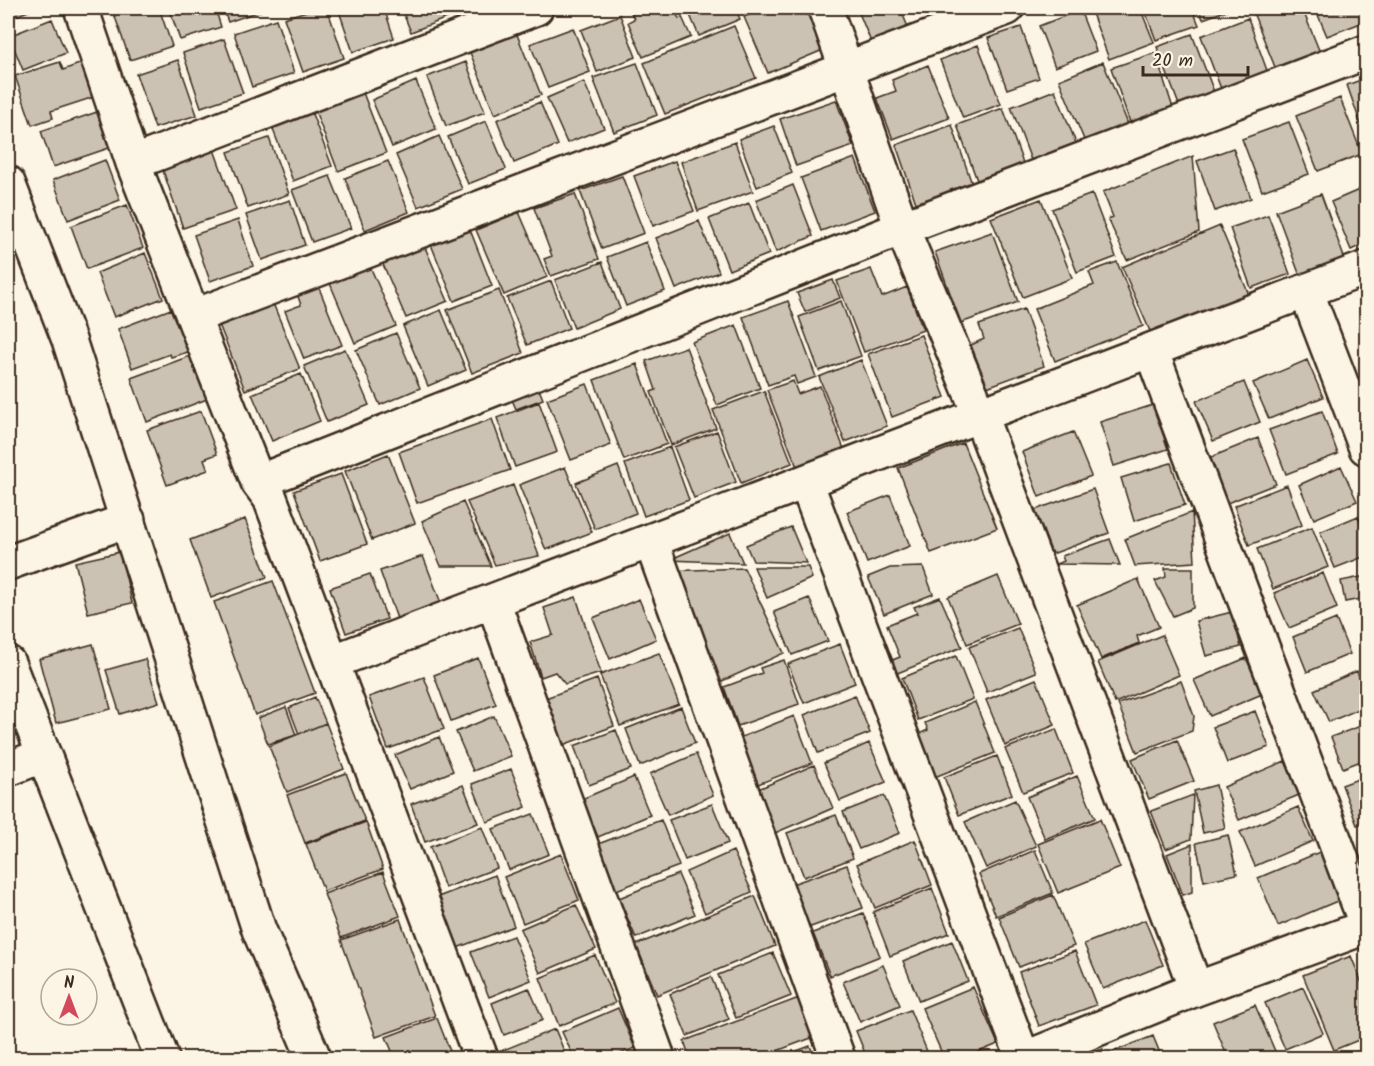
<svg xmlns="http://www.w3.org/2000/svg" width="1374" height="1066" viewBox="0 0 1374 1066" font-family="Kalam,sans-serif">
  <rect width="100%" height="100%" fill="#fcf5e5"/>
  <filter id="ink" filterUnits="userSpaceOnUse"><feTurbulence type="fractalNoise" baseFrequency=".0167" numOctaves="2"/><feDisplacementMap in="SourceGraphic" scale="12" xChannelSelector="R" yChannelSelector="G"/><feConvolveMatrix kernelMatrix="1 2 1 2 8 2 1 2 1" color-interpolation-filters="sRGB"/></filter>
  <g filter="url(#ink)">
    <!-- building -->
    <path fill="#ccc2b3" stroke="#3b2a1e" stroke-width="1.5" d="M8 8H36L8 19Z
      M112 8H159L172 46 130 60Z
      M169 8H215L221 27 180 40Z
      M223 8H269L228 22Z
      M316 8H327L344 58 303 72 284 18Z
      M338 8H384L394 38 353 52Z
      M401 8H449L452 16 411 32Z
      M629 8H674L679 19 682 17 691 37 643 57 628 22 634 19Z
      M687 8H735L740 19 699 36Z
      M741 8H757L744 14Z
      M766 8H805L823 50 768 73 744 17Z
      M857 8H900L908 27 871 42Z
      M1090 8H1140L1154 42 1109 59Z
      M1144 8H1192L1199 25 1156 40Z
      M1198 8H1233L1203 19Z
      M1274 8H1302L1321 55 1277 72 1254 15Z
      M1315 8H1362L1366 21 1327 36Z
      M1080 10 1096 51 1055 67 1039 26Z
      M620 15 636 57 597 72 581 30Z
      M1248 18 1269 76 1223 94 1201 36Z
      M52 19 66 53 23 70 9 36Z
      M276 19 294 73 252 87 234 33Z
      M734 26 756 78 665 114 644 63Z
      M1021 27 1039 78 1007 89 988 38Z
      M573 28 590 72 548 88 530 44Z
      M516 32 541 95 495 114 469 50Z
      M1192 34 1214 92 1179 105 1157 47Z
      M224 39 243 93 201 107 183 53Z
      M978 45 1001 104 963 118 940 60Z
      M1155 53 1174 111 1131 125 1111 68Z
      M178 60 197 115 155 128 136 74Z
      M60 62 63 70 82 63 94 97 51 111 53 118 32 125 15 76Z
      M466 62 485 112 446 126 427 77Z
      M1103 62 1128 124 1085 142 1059 80Z
      M637 63 657 115 614 132 593 78Z
      M928 65 949 118 893 139 877 98 896 91 892 80Z
      M1366 78V139L1347 85Z
      M416 81 436 129 392 147 372 100Z
      M584 82 604 128 567 143 547 98Z
      M362 90 386 153 338 171 314 108Z
      M1055 90 1076 143 1031 160 1011 107Z
      M1340 98 1362 154 1318 171 1296 116Z
      M836 100 853 146 796 166 780 119Z
      M540 102 558 145 514 163 497 120Z
      M309 106 332 166 293 181 270 122Z
      M1003 108 1024 166 978 183 957 125Z
      M97 112 109 148 53 167 41 131Z
      M486 121 506 169 468 184 448 137Z
      M1289 122 1309 174 1262 191 1242 139Z
      M952 125 972 184 916 203 896 145Z
      M774 126 792 173 757 187 739 139Z
      M439 136 462 189 418 207 396 155Z
      M269 138 289 194 248 208 228 152Z
      M735 142 753 191 698 211 681 162Z
      M212 144 236 210 183 228 160 162Z
      M1233 148 1251 198 1215 211 1197 161Z
      M1193 156 1199 232 1127 260 1108 219 1113 217 1103 192Z
      M855 158 875 211 821 231 801 178Z
      M105 160 120 200 68 220 53 180Z
      M388 161 409 212 365 230 345 178Z
      M675 161 694 211 653 226 634 176Z
      M330 176 351 228 312 242 292 190Z
      M622 176 644 233 602 249 580 191Z
      M793 185 813 236 776 252 756 200Z
      M1366 187V243L1351 250 1331 202Z
      M575 194 599 259 551 276 544 259 552 256 534 208Z
      M1092 194 1116 257 1077 272 1052 209Z
      M1321 194 1345 260 1300 276 1276 211Z
      M1041 199 1072 278 1023 297 991 218Z
      M290 200 305 245 262 260 246 215Z
      M749 203 769 254 729 270 709 219Z
      M127 205 143 248 87 269 71 226Z
      M519 212 547 277 504 295 476 230Z
      M1268 215 1290 274 1251 288 1230 228Z
      M238 220 253 266 210 281 194 235Z
      M699 221 719 272 676 289 656 238Z
      M1220 226 1250 297 1153 338 1122 267Z
      M469 227 492 286 454 301 430 242Z
      M992 232 1018 302 961 323 935 252Z
      M646 242 665 291 626 306 607 257Z
      M424 245 448 301 406 318 382 262Z
      M145 253 163 298 114 317 97 273Z
      M602 262 620 309 574 328 555 280Z
      M1117 262 1143 326 1055 361 1034 309 1094 285 1089 272Z
      M369 264 396 326 355 343 329 281Z
      M871 269 882 297 907 287 923 330 864 352 837 281Z
      M833 280 840 298 805 312 797 293Z
      M551 281 569 328 527 345 507 298Z
      M317 283 342 345 304 359 285 311 301 305 296 291Z
      M499 290 523 353 472 373 447 310Z
      M272 301 300 369 245 390 218 322Z
      M788 301 816 377 797 384 794 376 768 385 743 317Z
      M841 301 861 356 819 371 799 317Z
      M171 309 188 352 171 357 170 354 132 368 118 329Z
      M1024 309 1044 366 987 387 971 345 984 339 979 325Z
      M441 310 466 370 428 386 403 326Z
      M1366 324V346L1359 327Z
      M736 325 760 388 717 405 692 342Z
      M396 333 420 388 380 405 356 350Z
      M921 335 945 397 892 417 868 354Z
      M686 347 716 428 671 445 651 392 656 390 646 361Z
      M345 349 369 405 327 422 304 366Z
      M190 356 207 399 147 422 131 378Z
      M861 360 887 426 845 442 819 377Z
      M1307 360 1323 397 1269 419 1253 383Z
      M637 364 667 444 624 460 594 380Z
      M301 374 320 421 272 441 252 394Z
      M793 381 798 394 820 386 844 449 797 467 767 390Z
      M1244 382 1260 422 1213 441 1196 401Z
      M537 384 543 399 516 409 510 395Z
      M587 384 611 445 571 460 547 399Z
      M764 391 792 463 741 483 713 410Z
      M539 402 557 452 515 467 497 418Z
      M1153 405 1168 449 1114 466 1100 422Z
      M201 411 217 454 204 459 208 470 167 485 147 430Z
      M1322 411 1338 454 1286 474 1269 430Z
      M492 419 510 470 417 503 399 452Z
      M717 431 736 482 694 498 674 447Z
      M1073 432 1091 476 1039 497 1022 452Z
      M1258 438 1276 484 1227 503 1209 458Z
      M963 443 997 528 931 553 898 468Z
      M670 447 689 500 644 516 625 464Z
      M388 454 415 523 372 540 345 471Z
      M1171 463 1185 505 1134 521 1121 478Z
      M618 466 636 513 595 529 576 483Z
      M1341 466 1357 501 1314 519 1299 485Z
      M565 467 592 532 546 550 519 485Z
      M341 474 367 544 320 561 294 491Z
      M513 485 539 556 495 565 467 502Z
      M1287 485 1302 525 1249 545 1234 506Z
      M1093 489 1109 533 1052 554 1035 510Z
      M890 495 910 546 867 563 847 512Z
      M463 502 491 566H441L422 521Z
      M1192 512 1195 562 1135 566 1125 539Z
      M1358 516 1366 537V556L1335 568 1320 532Z
      M245 519 267 577 211 598 190 540Z
      M791 527 806 563 753 561 746 545Z
      M1312 527 1328 567 1273 589 1257 549Z
      M730 533 743 563 669 560Z
      M1110 539 1120 565 1056 564 1064 561 1062 556Z
      M120 552 132 603 88 613 75 562Z
      M423 556 444 611 400 627 380 571Z
      M754 567H808L812 578 767 598Z
      M923 567 933 594 884 614 868 577 890 568Z
      M744 568 784 653 720 682 668 571Z
      M1165 568H1193V608L1173 616 1155 581 1166 577Z
      M1323 573 1337 608 1289 628 1274 593Z
      M370 574 387 619 346 633 330 588Z
      M998 576 1018 624 967 644 948 597Z
      M1366 576V598L1345 602 1341 581Z
      M1138 579 1159 627 1137 636 1139 643 1101 659 1077 605Z
      M273 581 315 693 255 715 214 602Z
      M576 597 601 673 565 684 555 672 541 677 530 642 553 635 544 608Z
      M940 597 962 647 895 674 890 661 900 657 887 625 917 613 914 607Z
      M809 598 828 641 792 655 774 612Z
      M639 599 656 639 610 659 593 618Z
      M1232 612 1241 647 1206 656 1196 621Z
      M1366 618V642L1358 622Z
      M1336 619 1350 654 1307 672 1293 637Z
      M1018 628 1036 672 987 692 969 647Z
      M1162 635 1179 675 1115 703 1098 662Z
      M93 644 111 709 56 723 39 659Z
      M840 644 855 683 804 703 788 664Z
      M659 653 679 704 620 726 600 675Z
      M956 656 973 699 918 720 902 678Z
      M478 658 496 704 451 721 434 675Z
      M1246 658 1262 694 1210 716 1194 680Z
      M145 659 159 702 120 714 106 670Z
      M784 660 799 704 738 726 724 687 762 673 760 668Z
      M1357 671 1366 693V706L1329 722 1314 690Z
      M424 677 444 729 388 749 369 697Z
      M597 679 614 726 560 746 543 699Z
      M1036 679 1055 725 1005 746 986 700Z
      M1181 681 1194 716 1192 731 1137 752 1118 704Z
      M855 695 870 733 818 753 804 715Z
      M315 697 326 723 299 734 289 708Z
      M975 702 995 753 932 778 915 736 928 730 925 723Z
      M286 707 296 735 268 744 258 718Z
      M681 707 695 743 640 766 626 729Z
      M1255 711 1269 747 1227 763 1213 727Z
      M494 716 511 756 473 771 456 732Z
      M794 716 812 763 753 786 734 740Z
      M326 723 344 769 287 792 269 746Z
      M1366 724V759L1343 768 1331 737Z
      M1056 729 1073 773 1023 792 1005 749Z
      M616 730 631 769 589 785 574 746Z
      M439 737 453 771 410 789 395 755Z
      M1177 740 1194 781 1149 799 1132 759Z
      M869 743 886 782 840 801 824 763Z
      M696 754 713 795 668 815 650 774Z
      M997 756 1012 794 959 815 944 777Z
      M1285 761 1299 795 1239 820 1224 787Z
      M814 765 833 808 775 833 756 790Z
      M511 769 526 807 487 822 472 784Z
      M346 773 365 821 305 843 287 795Z
      M1077 776 1095 818 1045 839 1027 797Z
      M1366 776V822L1357 825 1342 785Z
      M634 777 650 815 598 837 582 799Z
      M463 785 478 823 425 842 411 804Z
      M1216 785 1225 828 1203 833 1194 791Z
      M1193 795 1191 839 1166 849 1151 811Z
      M884 796 900 833 859 849 843 812Z
      M1015 800 1036 846 986 868 965 822Z
      M712 804 728 843 685 860 669 820Z
      M1298 807 1313 841 1255 866 1240 832Z
      M533 814 549 854 509 870 493 829Z
      M836 815 853 858 804 877 787 833Z
      M1100 819 1120 868 1058 893 1038 844Z
      M661 820 679 866 611 892 593 846Z
      M366 822 383 869 324 891 306 844Z
      M482 827 497 868 445 888 430 847Z
      M1228 835 1237 874 1204 881 1196 843Z
      M915 840 932 885 875 908 857 864Z
      M1192 844V892L1183 895 1167 854Z
      M1035 850 1053 893 996 916 979 874Z
      M733 851 752 892 705 913 686 872Z
      M1322 851 1342 899 1278 926 1258 878Z
      M561 854 579 900 523 923 504 877Z
      M847 865 863 908 808 928 792 884Z
      M383 872 400 916 341 938 324 894Z
      M678 874 695 914 636 938 619 898Z
      M495 875 514 926 457 948 438 897Z
      M932 888 949 933 890 956 873 912Z
      M1053 895 1074 946 1019 967 999 917Z
      M755 896 775 946 657 995 636 945Z
      M576 905 596 949 540 973 520 929Z
      M863 913 880 956 830 976 813 933Z
      M400 919 435 1016 376 1037 341 940Z
      M1145 920 1163 965 1103 989 1084 944Z
      M513 936 531 980 489 997 471 952Z
      M952 941 968 981 919 1001 903 961Z
      M1075 951 1096 1005 1039 1026 1019 972Z
      M773 953 791 996 736 1018 718 975Z
      M595 955 615 1003 559 1026 540 978Z
      M1351 956 1366 993V1037L1334 1050 1303 975Z
      M883 965 900 1005 860 1022 843 982Z
      M711 977 729 1019 687 1036 670 994Z
      M973 987 998 1044 964 1058H944L922 1008Z
      M1303 987 1323 1033 1285 1049 1265 1003Z
      M529 988 543 1020 504 1035 492 1003Z
      M799 998 814 1037 758 1058H690L684 1041Z
      M1255 1005 1278 1058H1228L1213 1022Z
      M618 1008 635 1048 610 1058H574L562 1032Z
      M910 1010 929 1056 923 1058H867L856 1031Z
      M437 1018 450 1051 432 1058H395L386 1037Z
      M555 1029 567 1058H498L496 1053Z
      M1153 1036 1162 1058H1112L1110 1053Z
      M810 1046 815 1058H778Z
      M1366 1048V1058H1339Z
      M1103 1049 1107 1058H1078Z"/>
    <g fill="none" stroke-linecap="round" stroke-linejoin="round">
      <!-- minor casing -->
      <g stroke="#3b2a1e" stroke-width="38">
        <path id="minor" d="M81 8 133 163 258 482 270 498 481 1058
          M825 8 902 228 980 415 1196 989
          M133 163 536 8
          M8 183 69 340 259 930 314 1058
          M1306 291 1366 448
          M195 316 1007 8
          M1151 350 1366 924
          M258 482 902 228 1366 52
          M806 482 1023 1058
          M651 541 838 1058
          M8 563 128 520
          M493 601 658 1058
          M332 662 1366 268
          M8 663 162 1058
          M8 769 44 755
          M1026 1058 1196 989 1366 927"/>
      </g>
      <!-- minor -->
      <use href="#minor" stroke="#fcf5e5" stroke-width="33"/>
    </g>
  </g>
  <!-- margin -->
  <rect width="1374" height="1066" fill="none" stroke="#fcf5e5" stroke-width="30"/>
  <rect x="15" y="15" width="1344" height="1036" fill="none" stroke="#3b2a1e" stroke-width="2" filter="url(#ink)"/>
  <!-- north arrow -->
  <g transform="translate(69 997)"><circle r="28" fill="#fcf5e5" stroke="#afa495" stroke-width="1.5"/>
  <path d="M0-4.5L10 22L0 15L-10 22Z" fill="#d1495b"/>
  <text y="-9" font-size="16" font-weight="bold" text-anchor="middle" fill="#3b2a1e">N</text>
  </g>
  <!-- scale -->
  <path d="M1143 66v9h105v-9" fill="none" stroke="#3b2a1e" stroke-width="3"/>
  <text x="1152" y="66" font-size="18" fill="#3b2a1e" stroke="#fcf5e5" stroke-width="4.5" paint-order="stroke">20 m</text>
</svg>
